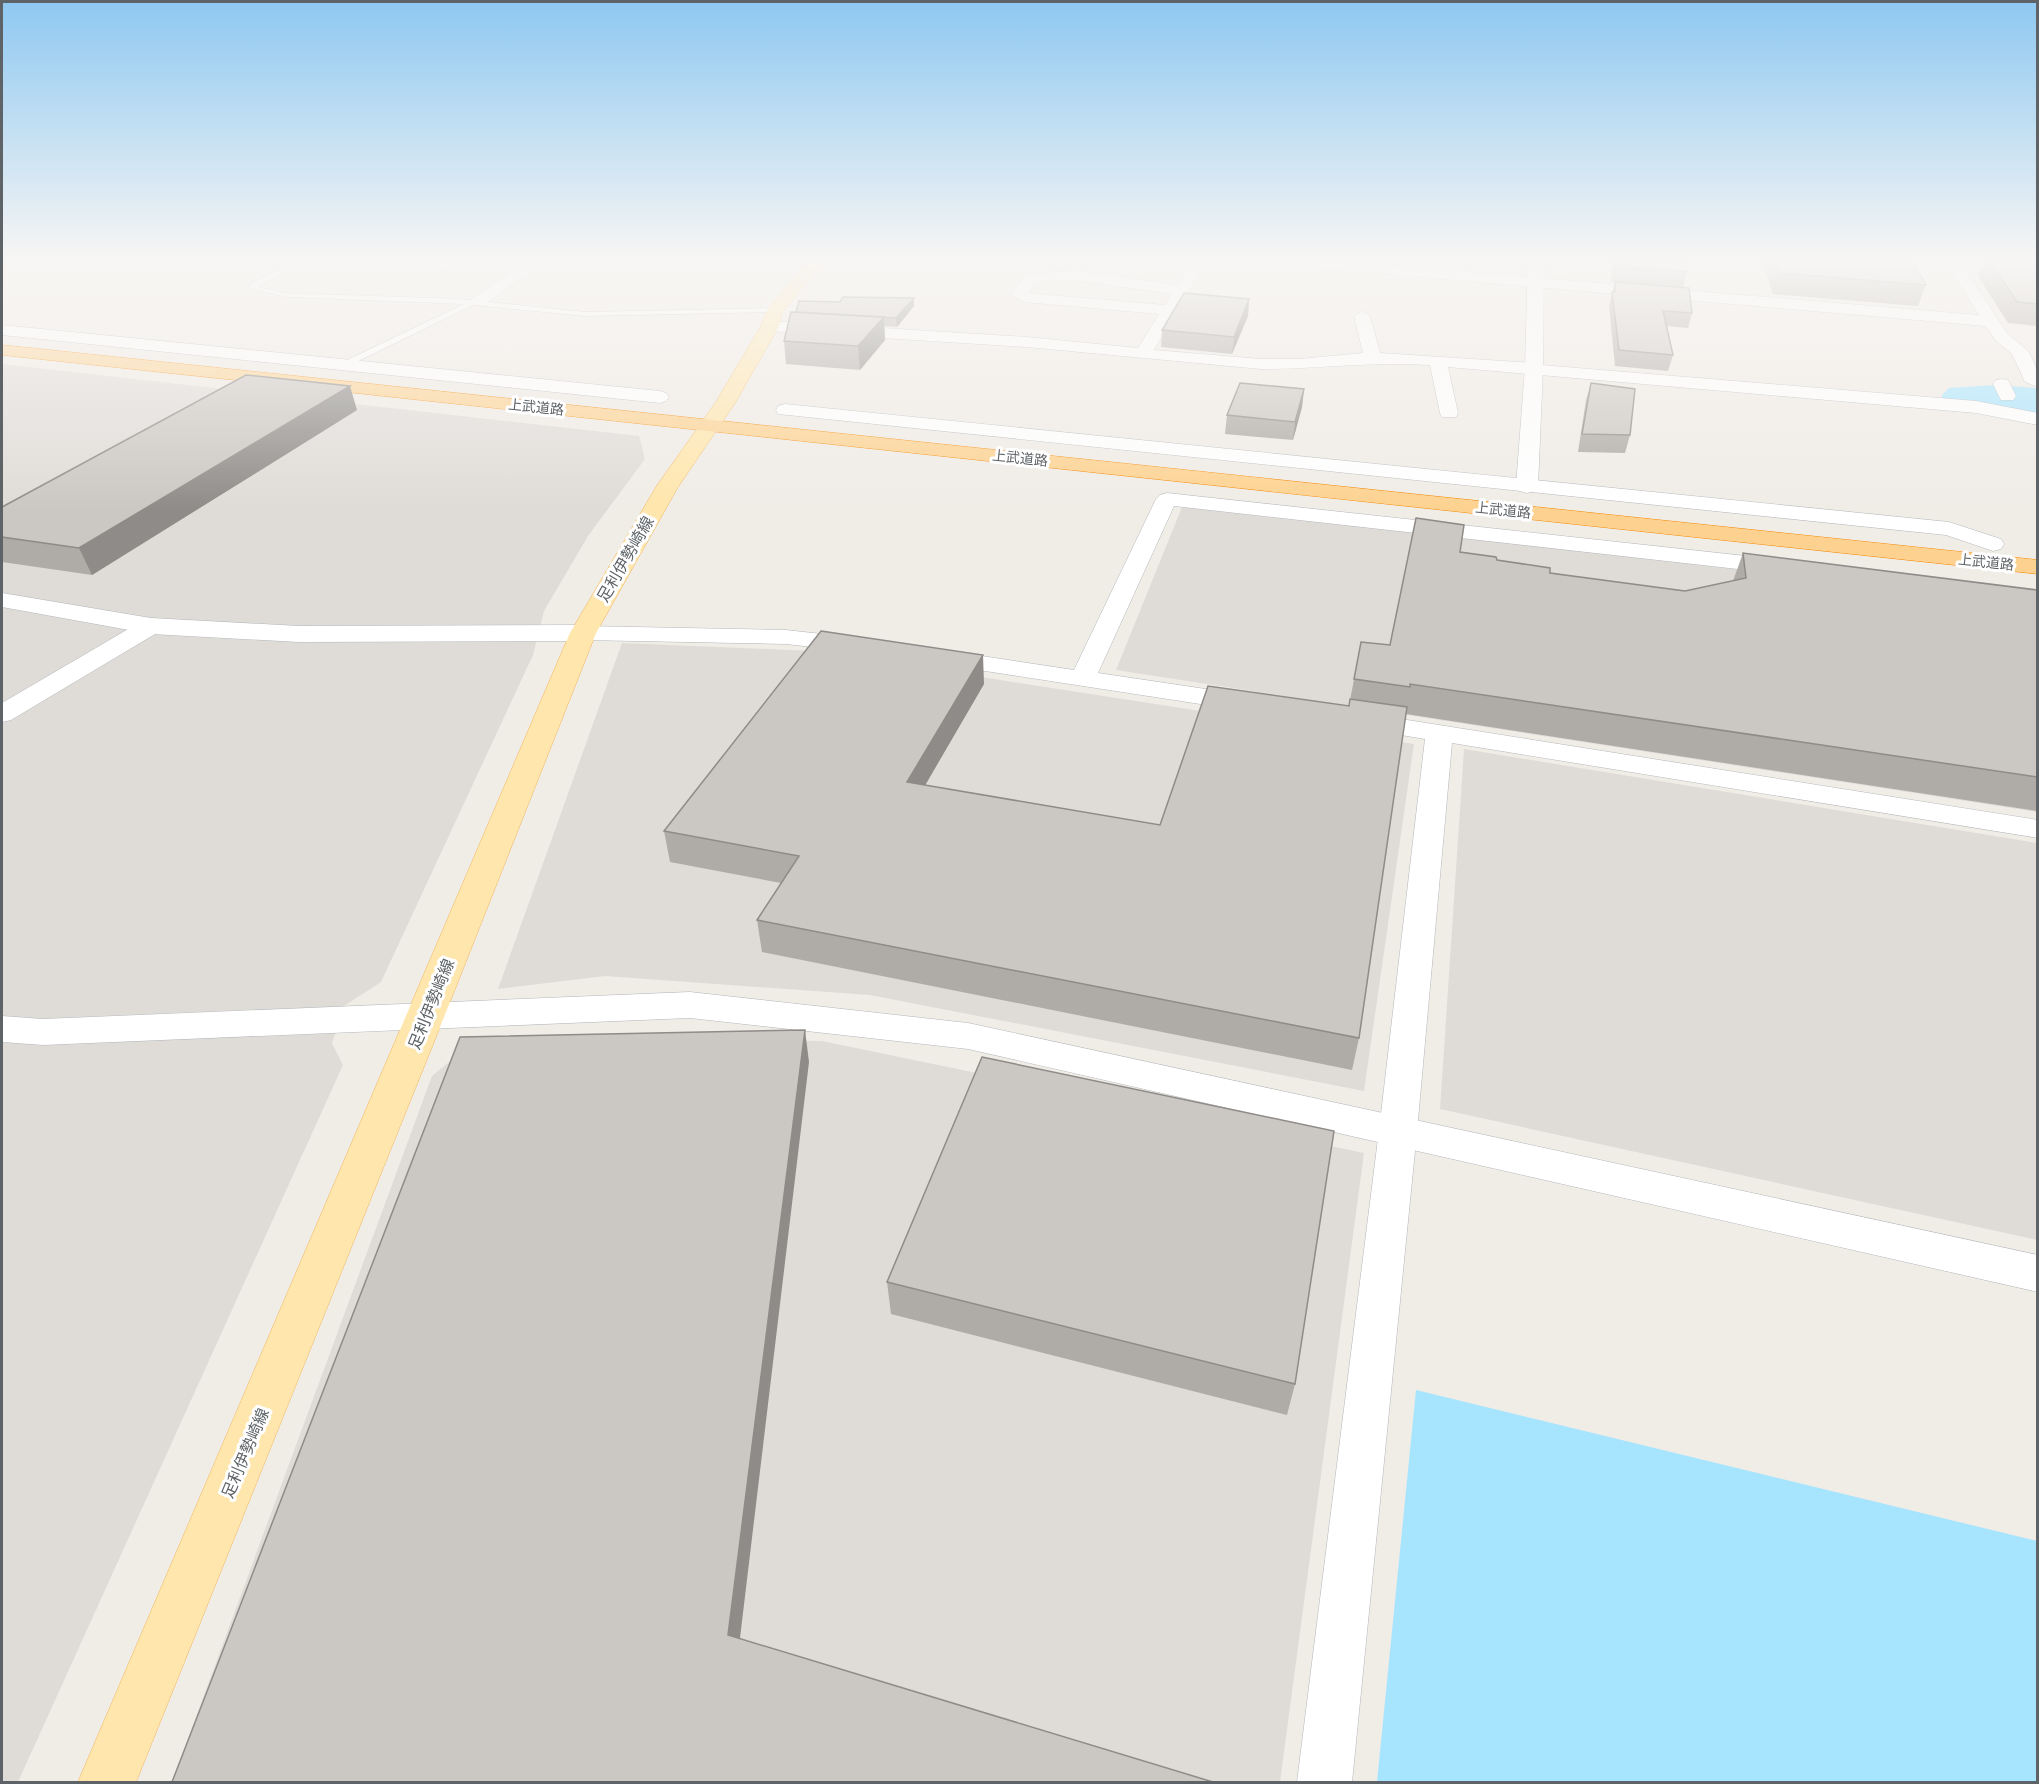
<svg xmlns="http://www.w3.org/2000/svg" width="2039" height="1784" viewBox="0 0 2039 1784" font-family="Rubik,'Noto Sans JP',sans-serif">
  <rect width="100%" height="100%" fill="#f0ece6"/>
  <!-- industrial -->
  <path fill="#dfdcd8" d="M2 364 639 436 645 459 588 536 544 611 533 655 381 982 344 1006 332 1043 343 1065 18 1782H2Z
    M1182 507 2037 602V812L1116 670Z
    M622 643 813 651 1414 744 1364 1091 870 995 605 976 498 989Z
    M1464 749 2037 843V1240L1440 1109Z
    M476 1040 822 1041 1364 1153 1280 1782H172L432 1076Z"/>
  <!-- water -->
  <path fill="#a7e5ff" d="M1995 385 2037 388V416L1942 401V395L1949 388Z
    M1416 1390 2037 1541V1782H1377Z"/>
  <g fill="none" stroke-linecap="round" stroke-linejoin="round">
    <!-- lane casing -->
    <g stroke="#b3b7bb" stroke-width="1">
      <path id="lane" d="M301 260H311L257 287 286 293 460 299 585 312 775 308 779 310 775 312 585 316 473 305 344 368 341 367V363L464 304 286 297 249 288 251 283Z
        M449 260H458L445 270H439V266Z"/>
    </g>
    <!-- street casing -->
    <g stroke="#b3b7bb" stroke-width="1">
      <path id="street" d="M529 260H546L484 305H472L470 302 472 299Z
        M765 260H786L811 271 814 274 806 279 801 277Z
        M1192 260H1207L1154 350 1261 359H1299L1363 353 1354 316 1362 311 1370 316 1380 353 1534 363 1541 365 1976 401 2038 413V425L1976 413 1448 367 1458 413 1456 417H1442L1440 413 1430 365C1373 361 1318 369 1261 369L1027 347 770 331 762 326 770 321 1027 337 1138 348 1159 314 1024 302 1010 294 1027 275 1032 273 1080 271 1177 285ZM1080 281 1172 294 1165 305 1028 293 1036 282Z
        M1262 260H1326L1979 315 1944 260H1959L2007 333 2029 352 2038 372V387L2025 382 2012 354 1995 340 1986 326 1269 264Z
        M2 325 660 391 666 393 669 397 666 401 660 403 2 335Z
        M2002 379 2008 380 2016 396 2013 400H2001L1993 384 1996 380Z
        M785 404 1949 522 2001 539 2004 544 2001 549 1993 551 1946 535 778 414 776 410 778 406Z
        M1167 493 1783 560 1791 562 1794 567 1791 572 1783 574 1174 506 1098 673 1246 695 1255 697 1259 703 1255 709 1246 711 933 663 929 658 933 653 942 650 1074 670 1156 499 1160 495Z
        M151 619 160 621 163 626 160 631 11 720 2 722V703L142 621Z
        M583 626 786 630 857 638 866 640 869 645 866 650 857 652 786 644 583 640 574 638 571 633 574 628Z
        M1363 713 2038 820V838L1452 743 1417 1131 1352 1782H1297L1379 1131 1425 739 1353 727 1350 721 1353 715Z"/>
    </g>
    <!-- secondary casing -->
    <g stroke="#b2b7bb" stroke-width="1">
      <path id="secondary" d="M1528 260H1544L1543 368 1538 486 1535 491 1527 493 1519 491 1516 486 1525 368Z
        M2 593 151 618 299 626 583 625 592 628 596 633 592 638 583 641 299 642 151 634 2 607Z
        M690 992 968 1023 2038 1255V1292L968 1049 690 1018 43 1045 2 1042V1016L43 1019Z"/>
    </g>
    <!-- primary casing -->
    <g stroke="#f2b45d" stroke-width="1">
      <path id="primary" d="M809 260H825L783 311 779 326 735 403 678 487 596 633 444 1017 136 1782H78L570 633 656 487 716 402 761 326 767 310Z"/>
    </g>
    <!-- highway casing -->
    <g stroke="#f68700" stroke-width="1">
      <path id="highway" d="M2 345 2038 560V574L2 355Z"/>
    </g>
    <!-- lane -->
    <use href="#lane" fill="#fff" fill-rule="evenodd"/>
    <!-- street -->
    <use href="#street" fill="#fff" fill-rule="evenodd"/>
    <!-- secondary -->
    <use href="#secondary" fill="#fff" fill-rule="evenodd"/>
    <!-- primary -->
    <use href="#primary" fill="#ffe6ac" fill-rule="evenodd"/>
    <!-- highway -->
    <use href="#highway" fill="#fdd290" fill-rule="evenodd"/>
  </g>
  <!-- wall -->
  <path fill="#afaba7" d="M1612 260H1686L1687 272 1683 287 1692 313 1688 328 1667 326 1673 355 1668 371 1615 366 1609 306 1615 282H1611Z
    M1765 260H1911L1926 285 1918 306 1773 294 1763 265Z
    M1984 260H2037V326L2008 323 1978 276Z
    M1249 299 1248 316 1232 354 1161 347 1162 330Z
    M914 306 897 327 884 326 885 340 860 370 786 364 784 341 796 312Z
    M1591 383 1630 435 1625 453 1578 452 1586 400Z
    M1304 389 1302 407 1293 440 1225 434 1227 415Z
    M357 410 92 575 2 562V507Z
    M1460 552 1550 573 1685 591 1733 581 1743 553 2037 590V811L1406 714 1359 1038 1352 1070 762 952 757 920 781 883 670 862 664 831 984 684 925 785 1160 825 1349 706 1361 642 1390 645Z
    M887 1282 1295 1384 1287 1415 891 1314Z"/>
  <!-- shaded-wall -->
  <path fill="#8e8b88" d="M914 298V306L897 327 896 318Z
    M1249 299 1248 316 1232 354 1234 337Z
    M884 317 885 340 860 370 858 346Z
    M350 386 357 410 92 575 79 548Z
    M1304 389 1302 407 1293 440 1295 422Z
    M983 655 984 684 909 813 907 782Z
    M805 1030 809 1062 737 1663 728 1635Z"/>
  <!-- building -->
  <path fill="#cbc7c2" stroke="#8e8b88" stroke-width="1.5" d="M1616 260H1686L1687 272 1615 266Z
    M1775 260H1911L1926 285 1780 273Z
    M1989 260H2037V304L2017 302Z
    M1615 282 1689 288 1692 313 1663 311 1673 355 1619 350 1612 292H1615Z
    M1184 293 1249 299 1234 337 1162 330Z
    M843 297 914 298 896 318 796 312 799 301 840 302Z
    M791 312 884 317 858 346 784 341Z
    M246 375 350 386 79 548 2 537V507Z
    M1240 383 1304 389 1295 422 1227 415Z
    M1591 383 1635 389 1630 435 1582 434Z
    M1416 518 1464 525 1460 552 1496 557 1497 560 1550 568V573L1685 591 1746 578 1743 553 2037 590V777L1410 684V687L1354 679 1361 642 1390 645Z
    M821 631 983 655 907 782 1160 825 1208 686 1349 706 1350 699 1407 707 1359 1038 757 920 799 856 664 831Z
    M805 1030 728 1635 1213 1782H172L460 1037Z
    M982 1057 1334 1131 1295 1384 887 1282Z"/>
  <!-- sky -->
  <linearGradient id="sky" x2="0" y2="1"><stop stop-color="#8ec8f1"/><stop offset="0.51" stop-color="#f8f6f4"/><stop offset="1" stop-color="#f8f6f4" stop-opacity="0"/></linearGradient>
  <rect width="2039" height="510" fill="url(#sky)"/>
  <g text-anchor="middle" stroke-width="6" stroke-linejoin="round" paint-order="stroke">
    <!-- far-street labels -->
    <g font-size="14" fill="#5e6367" stroke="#fff">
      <text transform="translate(536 407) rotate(6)" y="5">上武道路</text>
      <text transform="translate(1020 458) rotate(6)" y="5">上武道路</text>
      <text transform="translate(1503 510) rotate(6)" y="5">上武道路</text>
      <text transform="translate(1986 562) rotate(6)" y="5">上武道路</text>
    </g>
    <!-- street labels -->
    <g font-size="16" fill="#5e6367" stroke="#fff">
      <text transform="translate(625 559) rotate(-60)" y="6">足利伊勢崎線</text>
      <text transform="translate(431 1004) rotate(-68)" y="6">足利伊勢崎線</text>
      <text transform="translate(245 1453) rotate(-67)" y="6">足利伊勢崎線</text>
    </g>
  </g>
  <!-- border -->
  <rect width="2039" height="1784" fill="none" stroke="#5e6367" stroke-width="6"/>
</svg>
